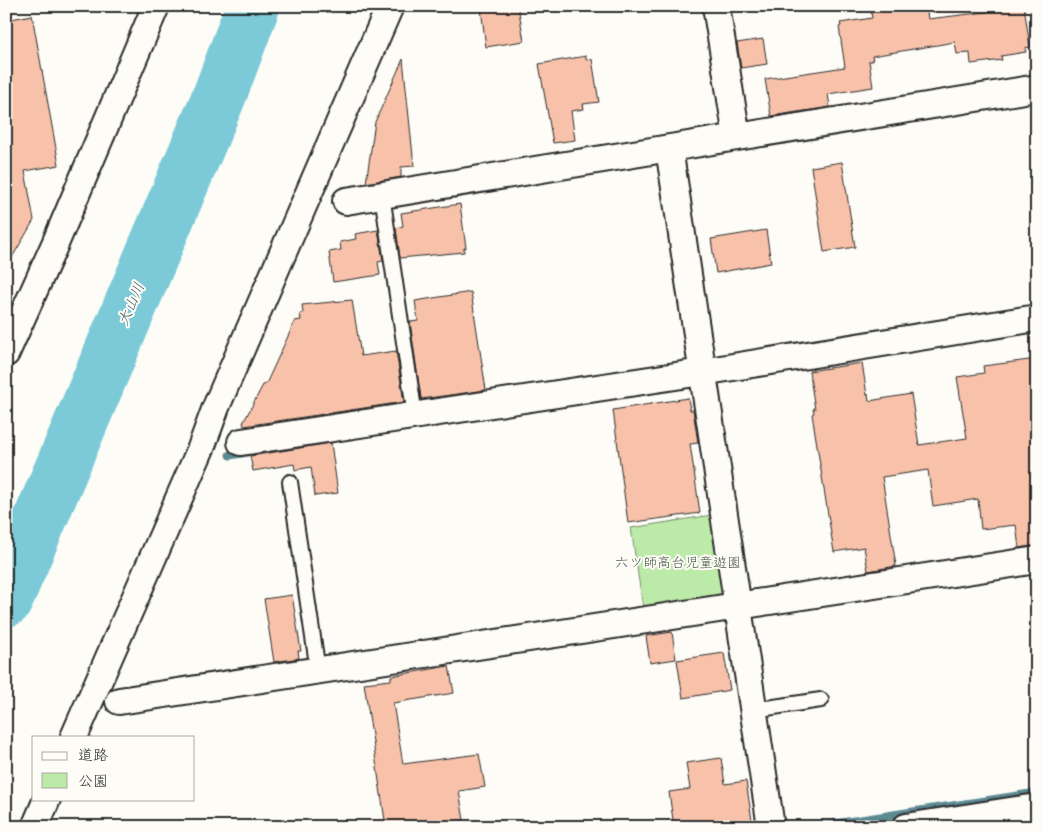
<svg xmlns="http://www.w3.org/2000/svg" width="1043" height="833" viewBox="0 0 1043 833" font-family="'Balsamiq Sans','Klee One',sans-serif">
  <rect width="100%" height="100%" fill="#fdfcf7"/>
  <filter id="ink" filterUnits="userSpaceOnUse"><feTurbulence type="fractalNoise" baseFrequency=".02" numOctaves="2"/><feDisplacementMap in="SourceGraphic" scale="10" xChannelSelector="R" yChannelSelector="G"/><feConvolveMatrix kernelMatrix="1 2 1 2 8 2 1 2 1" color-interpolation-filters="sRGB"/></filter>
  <g filter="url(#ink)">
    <!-- green -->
    <path fill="#bceaa8" stroke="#748a6a" d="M712 515 724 595 643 608 631 528Z"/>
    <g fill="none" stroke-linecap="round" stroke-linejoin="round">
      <!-- stream -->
      <path stroke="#5b8a92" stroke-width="9" d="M230 455 247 452
        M815 827 1037 793"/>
      <!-- river -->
      <path stroke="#7bcad7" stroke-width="54" d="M6 600 220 94 253 6"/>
    </g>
    <!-- building -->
    <path fill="#f7c2a9" stroke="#2b2b2b" d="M500 6H518L524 41 486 47 481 9Z
      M870 6H926L928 19 995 11V6H1024L1030 47 1025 48 1026 52 1001 56 1002 60 971 64 970 53 957 54 955 42 872 56 873 61H869L873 87 828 94 830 107 771 116 765 79 845 67 839 27 841 26 840 23 872 18Z
      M32 15 59 165 25 171 34 220 6 268V20Z
      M763 39 767 64 741 68 737 43Z
      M586 56V60L592 59 599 102 583 104 584 109 571 111 575 140 553 143 539 64Z
      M403 59 414 166 401 167V177L366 183 375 122Z
      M842 162 855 247 824 252 811 167Z
      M460 204 466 248H464V252L400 258 396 228 403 226 401 213Z
      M378 230 383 261 378 262 380 275 333 282 329 252 341 250 340 242 356 239 355 234Z
      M766 230 771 263 716 273 711 239Z
      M471 292 486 390 421 399 410 322 418 321 415 301Z
      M352 300 361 356 396 351 404 402 244 426 243 423 263 385 266 384 295 321 301 320 300 314 303 313 302 305Z
      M1037 359V545L1019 548 1016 525 981 529 978 499 933 506 928 470 882 477 896 566 868 571 864 547 834 552 812 414 814 413 813 409H815L809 371 862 363 867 395 868 394 869 401 911 394 919 445 967 438 957 377 984 373 983 366Z
      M688 398 690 410H693L698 443 690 444 700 513 628 523 613 410Z
      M331 443 338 493 315 496 311 467 295 470 294 464 253 471 250 456Z
      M292 595 301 651H298L299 658 274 662 264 599Z
      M672 632 676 659 650 663 646 636Z
      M724 653 730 690 683 698 677 660Z
      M449 666 454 693 393 703 403 764 479 754 485 787 459 791 464 820 427 827H386L364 683 391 680V676Z
      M721 758 725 784 746 781 753 827H674L669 792 690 789 686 763Z"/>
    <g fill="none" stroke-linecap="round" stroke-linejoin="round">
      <!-- lane casing -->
      <g stroke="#2b2b2b" stroke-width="18">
        <path id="lane" d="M382 195 415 416
          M290 482 318 671
          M753 710 821 700"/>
      </g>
      <!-- street casing -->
      <g stroke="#2b2b2b" stroke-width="30">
        <path id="street" d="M716 6 737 137
          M669 148 771 827
          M346 201 1037 88
          M6 353 55 244 156 6
          M241 442 702 372 1037 318
          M119 701 1037 560
          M74 737 201 448 216 407 390 6
          M35 827 47 799
          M906 827 1037 807"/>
      </g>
      <!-- lane -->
      <use href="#lane" stroke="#fdfcf7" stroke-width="14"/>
      <!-- street -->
      <use href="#street" stroke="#fdfcf7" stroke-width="26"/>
    </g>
  </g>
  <g text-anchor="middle" stroke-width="4" stroke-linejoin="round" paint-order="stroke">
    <!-- park labels -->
    <g font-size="14" fill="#4f5b4a" stroke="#fdfcf7">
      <text x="678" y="567">六ツ師高台児童遊園</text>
    </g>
    <!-- water labels -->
    <g font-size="15" font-style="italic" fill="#435b5f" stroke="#fdfcf7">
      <text transform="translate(131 304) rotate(-67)" y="5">大山川</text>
    </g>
  </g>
  <!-- margin -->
  <rect width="1043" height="833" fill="none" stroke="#fdfcf7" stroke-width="25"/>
  <rect x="12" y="12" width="1018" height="808" fill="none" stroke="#2b2b2b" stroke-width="2" filter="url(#ink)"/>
  <!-- legend -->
  <rect x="32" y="736" width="162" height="65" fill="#fdfcf7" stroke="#a9a8a5"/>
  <rect x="42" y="752" width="25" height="8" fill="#fdfcf7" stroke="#a9a8a5"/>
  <text x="78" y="760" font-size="15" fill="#2b2b2b">道路</text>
  <rect x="42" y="773" width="25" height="15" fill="#bceaa8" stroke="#a9a8a5"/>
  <text x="78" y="786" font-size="15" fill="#2b2b2b">公園</text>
</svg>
